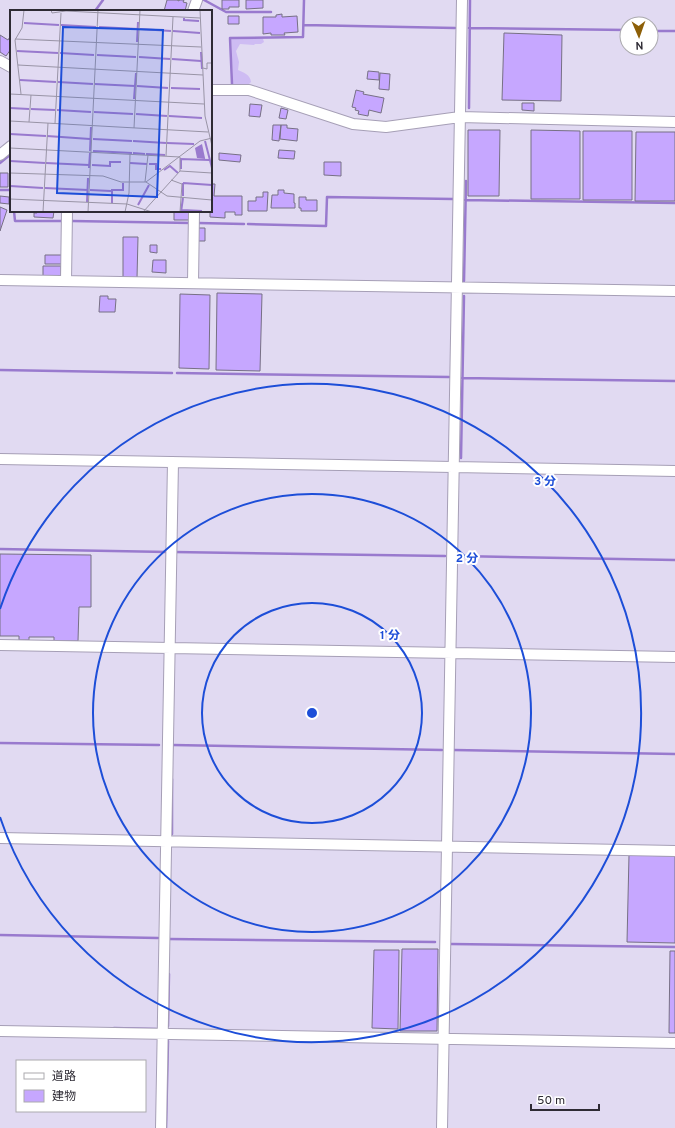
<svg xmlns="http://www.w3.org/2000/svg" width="675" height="1128" viewBox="0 0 675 1128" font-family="Overpass,'Noto Sans JP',sans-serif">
  <rect width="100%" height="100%" fill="#e1daf2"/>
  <!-- green -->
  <path fill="#cebcf3" d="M231 39H263L264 42 261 44H255L254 45 240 44 236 51 239 62 238 70C244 73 250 74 251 82L249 84 233 85Z"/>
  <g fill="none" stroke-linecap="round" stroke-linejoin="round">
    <!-- stream -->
    <path stroke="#997ace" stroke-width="2.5" d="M204 0 226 12H271
      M95 11 103 0
      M304 25 455 28
      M469 28 627 30
      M651 31H675
      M232 84 230 38 303 37 304 0
      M469 108 470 0
      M0 163 11 154
      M0 190H11
      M465 200 675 203
      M14 211 15 221H62
      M72 221 191 223
      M198 223 244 224
      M248 224 326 226 327 197 453 199
      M464 281 466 181
      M0 370 172 373
      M177 373 449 377
      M462 378 675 381
      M461 458 464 296
      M0 549 168 552
      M174 552 445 556
      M458 556 675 560
      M0 743 159 745
      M173 745 442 750
      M454 750 675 754
      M172 834V779
      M0 935 158 938
      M169 939 435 942
      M451 944 675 947
      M168 1026 169 974
      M114 1028 156 1029
      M166 1128 168 1041"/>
  </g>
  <!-- building -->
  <path fill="#c6a7ff" stroke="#777085" d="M167 0H177L179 1V0H184L183 2 187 3 185 11H164Z
    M222 0H239V7H229V9H222Z
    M246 0H263V8L246 9Z
    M282 14V17L297 16 298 32 284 33 285 35H271V33L263 34V17H276V15Z
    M228 16H239V24H228Z
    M504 33 562 35 561 101 502 100Z
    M0 35 8 40 11 35V49L6 56 0 52Z
    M368 71 379 72V80L367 79Z
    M380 73 390 74 389 90 379 89Z
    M356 90 364 92 363 94 384 98 381 113 369 110 368 116 358 114 359 111 355 110 356 108 352 107Z
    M522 103H534V111L522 110Z
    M250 104 262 105 260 117 249 116Z
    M281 108 288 110 286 119 279 118Z
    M273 125H281L279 141 272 140Z
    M281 125H287V128L298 129 297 141 280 139Z
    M468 130H500L499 196H468Z
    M531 130 580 131V199H531Z
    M583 131H632V200H583Z
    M636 132H675V201H635Z
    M279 150 295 151 294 159 278 158Z
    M219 153 241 155 240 162 219 160Z
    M324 162H341V176L324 175Z
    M0 173H8V187H0Z
    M211 184H215L214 196H242V215H235V212H225V218L210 217V211H211Z
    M278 190H284V193L294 194V203H295V208H271L272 195H278Z
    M263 192H268L267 211H248V201H256V197H263Z
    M0 196 9 197V204L0 203Z
    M299 197H306V200H317V211H301V208H299Z
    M0 207 7 210 0 231Z
    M37 211H54L53 218 34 217V213H37Z
    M174 211H192V220H174Z
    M197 228H205V241H197Z
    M123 237H138L137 278H123Z
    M150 245H157V253L150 252Z
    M45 255H63V264H45Z
    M153 260H166V273L152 272Z
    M43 266H61V278L43 277Z
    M217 293 262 294 260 371 216 370Z
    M180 294 210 295 209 369 179 368Z
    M100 296H108V299H116L115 312H99Z
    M0 554 91 555V607H79L78 641H54V637H29V640H19V636H0Z
    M629 855 675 856V943L627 942Z
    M402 949H438L437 1031H400Z
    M374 950H399L398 1029 372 1028Z
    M670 951H675V1033H669Z"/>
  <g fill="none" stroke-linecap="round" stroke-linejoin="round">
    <!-- minor casing -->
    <g stroke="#a69fb6" stroke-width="12">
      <path id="minor" d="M193 11 197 0
        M0 61 11 67
        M211 90H249L353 124 386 127 460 117 675 122
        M0 155 11 146
        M0 280 675 291
        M66 281 67 211
        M193 283 194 211
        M0 459 675 471
        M0 645 675 657
        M0 838 675 851
        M0 1031 675 1043
        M161 1128 173 462
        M442 1128 462 0"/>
    </g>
    <!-- minor -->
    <use href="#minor" stroke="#fff" stroke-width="10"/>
  </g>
  <!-- distance rings -->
  <g fill="none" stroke="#1d4ed8" stroke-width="2">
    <circle cx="312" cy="713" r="110"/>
    <circle cx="312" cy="713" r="219"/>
    <path d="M0 609A329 329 0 1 1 0 817"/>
  </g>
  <!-- overview -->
  <g transform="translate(10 10)">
    <rect width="202" height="202" fill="#e1daf2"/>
    <path d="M192 134 195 148V149L187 148 185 138Z" fill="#997ace"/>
    <path fill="none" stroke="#997ace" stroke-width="2" d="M174 8V10L189 11M14 13 49 15M51 15 86 17M89 17 128 19M130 19 161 21M163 21 190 23M127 32 128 12M7 41 48 43M191 42 192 59M50 43 84 45M87 45 126 47M129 47 160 49M162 49 191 51M10 70 46 72M48 72 83 74M85 74 125 76M127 76 158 78M161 78 190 79M124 89 126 63M0 98 19 99M21 99 45 100M47 100 81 102M84 102 123 104M126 104 157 106M159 106 192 108M0 124 36 126M37 126 80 129M83 129 122 131M123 131 156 133M195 131 202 158M157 133 184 134M80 141 81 117M83 141 122 143M123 143 135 144M136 144 155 145M0 151 35 153M36 153 79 155M120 153 137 154M139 154H146V159H151M82 155 100 156V152H111M79 158 80 143M171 159V149L199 150M154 160 160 156 168 163M173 173 202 175M0 176 33 178M35 178 78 180M80 180 101 181M173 186V173M77 192 78 168M102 193V180H113V173M128 195 139 175M172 200 192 201M171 202 173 188"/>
    <path fill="none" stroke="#9994a6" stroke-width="1" d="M41 0 42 3 56 1 190 8M190 0 195 106 202 136M5 29 191 37M8 55 193 65M193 58 197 59V53H202M0 84 194 94M11 84 5 30 12 18 14 0M0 111 198 122M19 112 21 85M45 113 51 3M124 118 130 0M0 138 170 147M156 146 163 7M170 161 202 163V160M0 163 93 166 111 172H136L157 186 202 190M161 170 172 174 170 202M135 172 138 145M136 172 190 131 202 128M0 189 117 194 142 202M33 202 38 113M78 202 88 0M115 202 119 183 120 144M133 202 170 161V147"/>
    <path fill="#1d4ed8" fill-opacity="0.15" stroke="#1d4ed8" stroke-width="2" d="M53 17 153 20 147 187 47 183Z"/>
    <rect width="202" height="202" fill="none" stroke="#2e2b34" stroke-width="2"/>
  </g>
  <circle cx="312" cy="713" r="6" fill="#1d4ed8" stroke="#fff" stroke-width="2"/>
  <g font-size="12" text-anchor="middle" font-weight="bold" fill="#1d4ed8" stroke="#fff" stroke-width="4" stroke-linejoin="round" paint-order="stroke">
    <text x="545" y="485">3 分</text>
    <text x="467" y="562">2 分</text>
    <text x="390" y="639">1 分</text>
  </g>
  <!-- legend -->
  <rect x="16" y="1060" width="130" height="52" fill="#ffffff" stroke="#abaaae"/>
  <rect x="24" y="1073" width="20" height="6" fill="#ffffff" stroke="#abaaae"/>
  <text x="52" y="1080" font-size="12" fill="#2e2b34">道路</text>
  <rect x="24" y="1090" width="20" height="12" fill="#c6a7ff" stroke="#abaaae"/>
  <text x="52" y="1100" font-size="12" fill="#2e2b34">建物</text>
  <!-- north arrow -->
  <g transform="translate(639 36) rotate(178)"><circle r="19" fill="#ffffff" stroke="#abaaae"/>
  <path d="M0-3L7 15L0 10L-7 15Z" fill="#8d5f07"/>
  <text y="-6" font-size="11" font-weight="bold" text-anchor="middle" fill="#2e2b34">N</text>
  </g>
  <!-- scale -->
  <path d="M531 1104v6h68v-6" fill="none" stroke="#2e2b34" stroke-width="2"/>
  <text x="537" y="1104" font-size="12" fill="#2e2b34" stroke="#ffffff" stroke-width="3" paint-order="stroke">50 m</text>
</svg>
